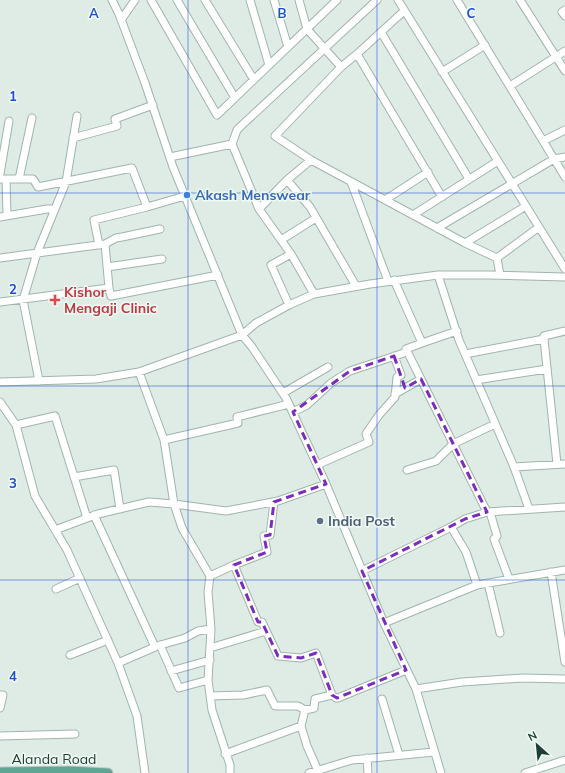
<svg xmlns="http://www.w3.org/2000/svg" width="565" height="773" viewBox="0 0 565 773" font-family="Mulish,sans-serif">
  <rect width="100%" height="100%" fill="#dfece6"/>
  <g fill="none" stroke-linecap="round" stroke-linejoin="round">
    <!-- minor casing -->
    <g stroke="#a1b4ae" stroke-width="9">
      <path id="minor" d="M112 0 119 14 145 83 173 167 242 335 252 347 286 398 326 484 384 623 416 689 441 773
        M151 0 217 115 337 0
        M177 0 235 98
        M205 0 254 80
        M250 0 269 65
        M274 0 288 47
        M299 0 307 29 341 67 357 54
        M398 0 565 269
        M457 0 565 177
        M520 0 565 71
        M565 10 562 12 565 16
        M404 11 381 32 469 179
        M121 20 135 0
        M381 32 357 54 442 197
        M442 72 485 45
        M510 86 565 51
        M73 138 117 126 115 119 153 105
        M543 141 565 130
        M232 144 237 130 241 126 377 0
        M170 157 232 144 259 209 287 180 311 160 465 243 497 258 539 227
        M311 160 275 136 341 67
        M0 174 9 121
        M0 179H33L38 187 132 168 147 207 185 196
        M6 179 7 215
        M19 179 32 118
        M287 180 310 207 356 286
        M351 182 388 281
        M385 200 428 172
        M259 209 291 254 314 294
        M413 215 498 161
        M0 217 47 209H55
        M437 228 554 159 565 157
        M281 240 316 218
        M465 243 526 206
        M105 244 116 238 122 237 160 229
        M99 245 94 220 147 207
        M0 258 105 244 109 288
        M497 258 500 275
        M107 267 162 259
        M438 275 459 340 514 467 565 464
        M394 280 422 343 406 349 487 512 565 507
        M0 302 109 288 111 296 218 275
        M289 305 271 265 291 254
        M544 339V336L565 331
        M422 343 457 331
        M465 354 544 339 557 464
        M139 372 164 440 174 504 182 528 210 576 208 592 211 629 208 680 212 710 230 765V773
        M476 380 547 369
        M39 381 23 300 37 253 66 182 77 116
        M0 382 96 379 139 372 242 335 256 323 289 305 314 294 370 284 438 275H489L565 277
        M283 393 328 367
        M395 394 421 379
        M0 402 16 425 35 496 67 550 118 663 137 716 145 773
        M293 412 307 405 331 383 350 371 407 352
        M16 425 55 416 87 518
        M164 440 238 423 237 417 289 404
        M317 465 369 442 366 434 379 415 395 397 397 377 401 375 394 356
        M514 467 529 509
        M407 470 436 461 453 444 495 424
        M74 477 114 470 120 509
        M490 512 497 536 494 539 509 579
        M94 515 155 647 118 663
        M55 530 98 514 149 502 174 504 226 511 278 501 326 484
        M234 565 267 552 264 536 270 535 274 502
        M362 571 451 527
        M551 572 565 662
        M210 576 234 565 258 622H262L278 656 301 658 316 653 332 695 315 699 314 708 305 710
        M488 583 500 633
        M477 585 466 552 451 527 465 519 487 512
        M56 589 80 578
        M384 623 477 585 565 570
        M160 645 179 688 208 680
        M157 646 185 638 198 631 211 629
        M210 648 266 631
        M70 655 108 640
        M171 671 210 660
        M416 689 462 682 523 678 565 679
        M0 695H3L0 708
        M332 695 336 698H338L406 670
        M210 696 243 695 267 690 275 706H298L305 710 301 726 307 746 319 773
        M382 699 399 755
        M0 736 75 734
        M225 754 301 726
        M367 758 368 773
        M309 773 352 760 434 752
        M525 773 565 760"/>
    </g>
    <!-- major casing -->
    <g stroke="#c0c9c7" stroke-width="11">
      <path id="major" d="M0 772 70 771 108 773"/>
    </g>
    <!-- minor -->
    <use href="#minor" stroke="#fff" stroke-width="7"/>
    <!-- major -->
    <use href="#major" stroke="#5fa794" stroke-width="9"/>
  </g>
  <!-- marked area -->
  <path fill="none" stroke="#7b2cbf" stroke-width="3" stroke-dasharray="8 5" stroke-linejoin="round" d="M394 356 405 388 421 379 487 512 465 519 362 571 406 670 337 698 332 695 316 653 301 658 278 656 262 622H258L234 565 267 552 264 536 270 535 274 502 326 484 293 412 350 371Z"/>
  <!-- grid -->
  <path fill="none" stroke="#1d4ed8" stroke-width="1" stroke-opacity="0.55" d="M188 0V773M377 0V773M0 193H565M0 386H565M0 580H565"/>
  <!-- markers -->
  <circle fill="#3f7fe0" stroke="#f0f9f4" stroke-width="1.5" cx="187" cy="195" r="4"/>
  <path fill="#e0444e" stroke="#f0f9f4" stroke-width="1.5" d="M53 294h4v4h4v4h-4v4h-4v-4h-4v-4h4z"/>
  <circle fill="#5c6f8a" stroke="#f0f9f4" stroke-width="1.5" cx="320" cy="521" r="4"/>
  <g text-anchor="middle" stroke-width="3" stroke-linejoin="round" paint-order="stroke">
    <!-- shop labels -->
    <g font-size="14" font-weight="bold" fill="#366cbe" stroke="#f0f9f4" text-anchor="start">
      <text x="195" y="200">Akash Menswear</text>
    </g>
    <!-- health labels -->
    <g font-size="14" font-weight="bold" fill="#be3a42" stroke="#f0f9f4" text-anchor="start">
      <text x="64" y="297">Kishor<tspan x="64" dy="16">Mengaji Clinic</tspan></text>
    </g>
    <!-- service labels -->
    <g font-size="14" font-weight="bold" fill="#4e5e75" stroke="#f0f9f4" text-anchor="start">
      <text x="328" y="526">India Post</text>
    </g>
    <!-- street labels -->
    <g font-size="14" fill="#1e3e36" stroke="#f0f9f4">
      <text x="54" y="764">Alanda Road</text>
    </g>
  </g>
  <g font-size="13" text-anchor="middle" font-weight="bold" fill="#1d4ed8" stroke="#f0f9f4" stroke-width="3" stroke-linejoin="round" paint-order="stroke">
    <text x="94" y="18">A</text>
    <text x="282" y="18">B</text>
    <text x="471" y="18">C</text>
    <text x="13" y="101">1</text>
    <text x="13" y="294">2</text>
    <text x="13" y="488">3</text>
    <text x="13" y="681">4</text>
  </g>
  <!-- north arrow -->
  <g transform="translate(537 745) rotate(333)" stroke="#f0f9f4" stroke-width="3" paint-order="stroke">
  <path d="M0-3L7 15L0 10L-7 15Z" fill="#1e3e36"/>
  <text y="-6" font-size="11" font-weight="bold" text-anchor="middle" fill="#1e3e36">N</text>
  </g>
</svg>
